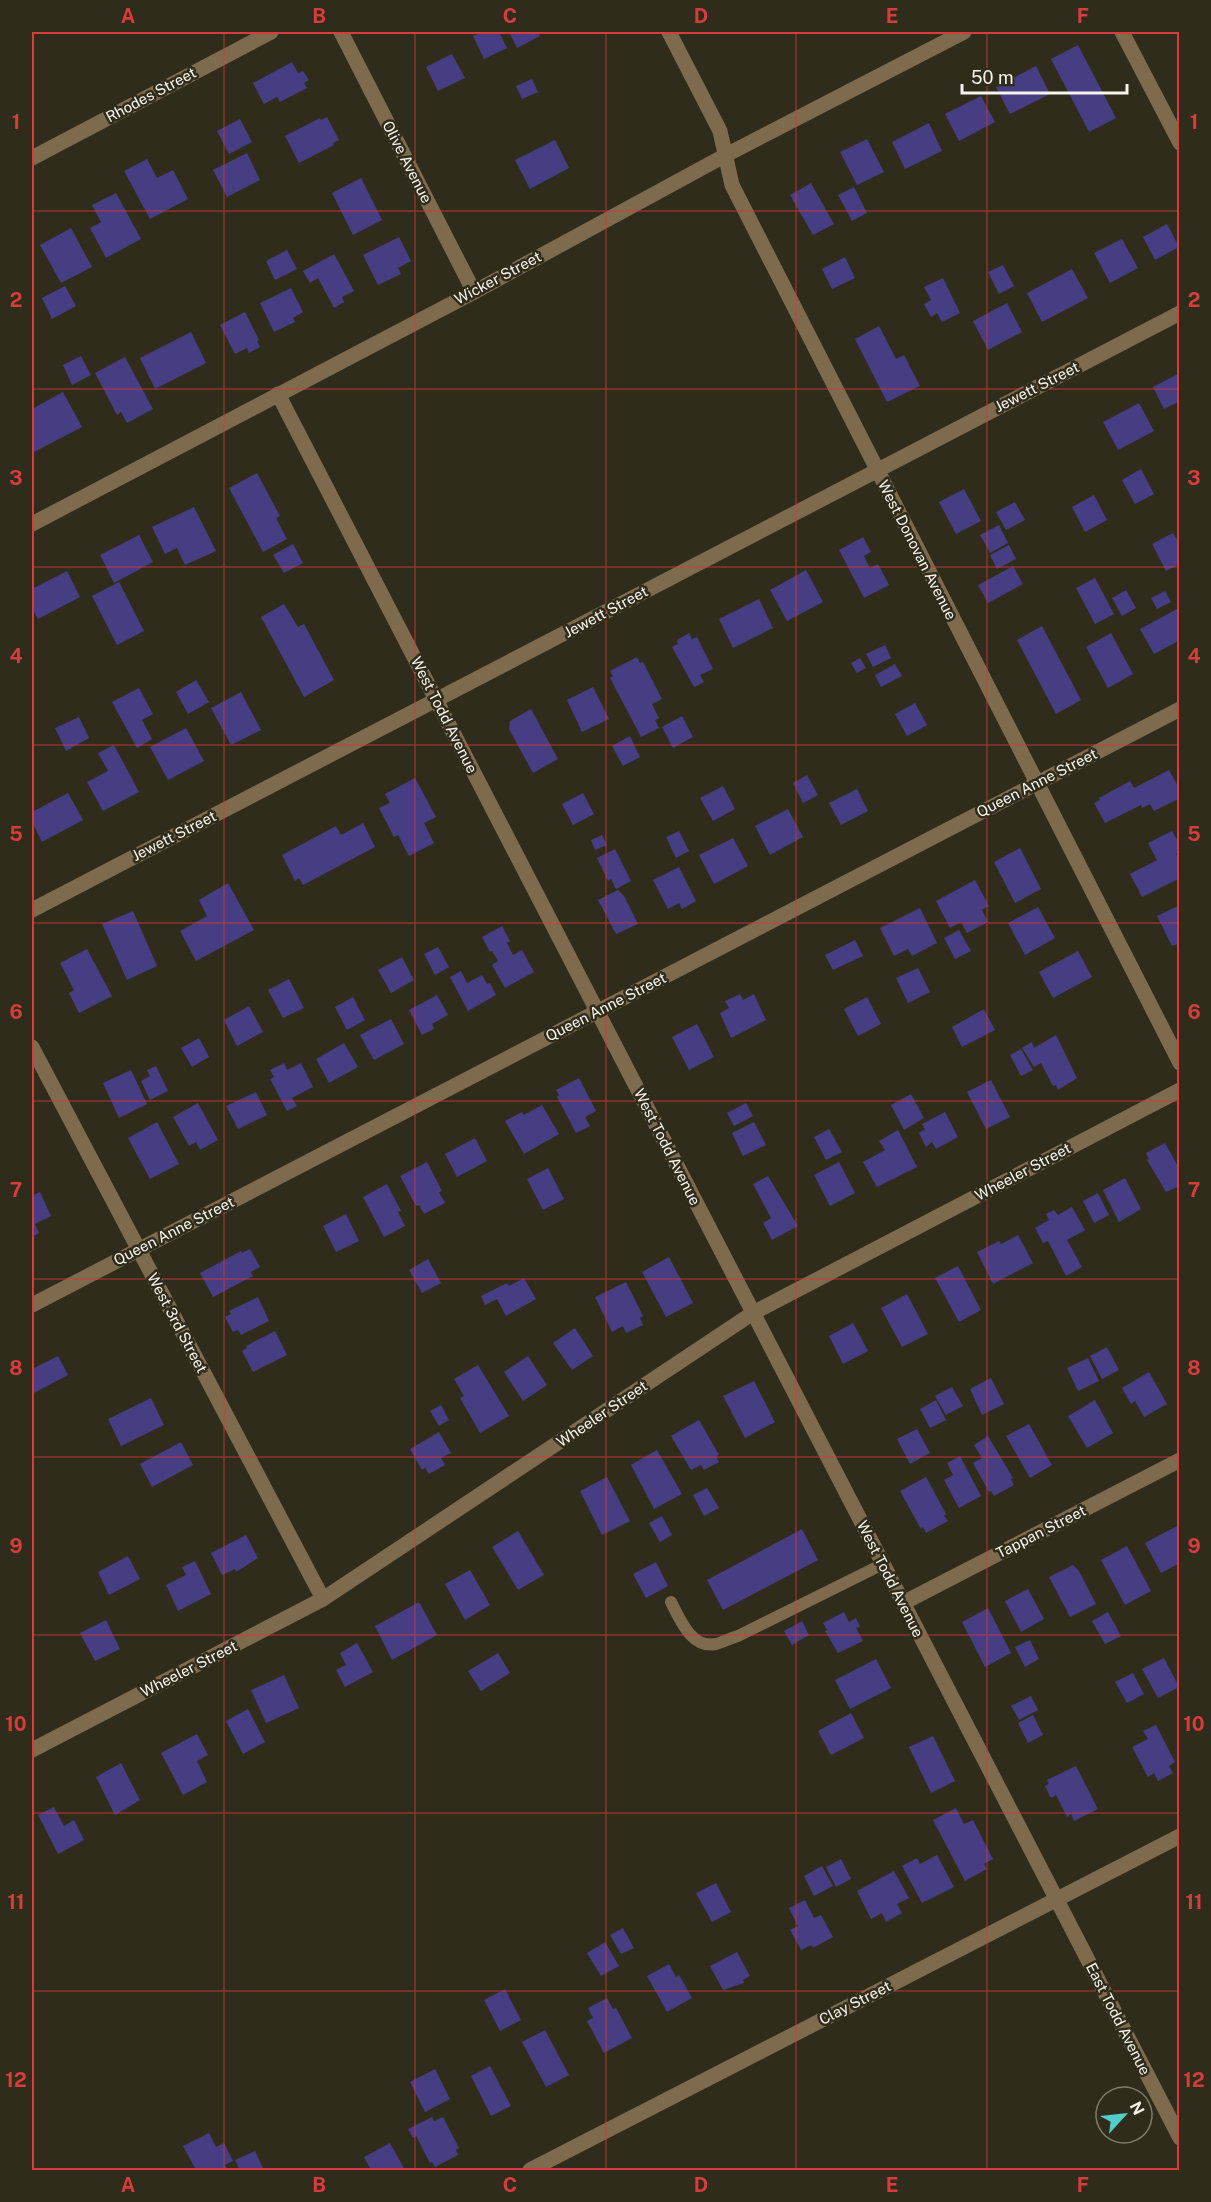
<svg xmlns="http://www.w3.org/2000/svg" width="1211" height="2202" viewBox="0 0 1211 2202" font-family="'Public Sans',sans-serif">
  <rect width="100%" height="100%" fill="#2f2c1c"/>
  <!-- building -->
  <path fill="#473d83" d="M483 32H499L507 48 484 59 473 36Z
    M509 32H537L540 36 517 48Z
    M1078 45 1116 118 1089 132 1051 59Z
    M452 54 465 78 438 91 426 67Z
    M292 62 298 73 303 71 309 80 304 83 307 88 280 102 277 97 264 104 253 83Z
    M1036 66 1050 94 1010 114 996 87Z
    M532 79 538 92 522 99 516 86Z
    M981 96 995 122 959 141 945 114Z
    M327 117 339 140 333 143 334 145 299 163 285 136 320 118 321 120Z
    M240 119 252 142 229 154 217 131Z
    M929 123 942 151 905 169 892 142Z
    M867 139 884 172 857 185 840 152Z
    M555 140 569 168 530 189 515 160Z
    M247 153 260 180 227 197 213 170Z
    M147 159 157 178 173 170 188 199 150 219 124 171Z
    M361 178 382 220 353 235 332 193Z
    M811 183 834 224 813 235 790 195Z
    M854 187 867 213 852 221 838 195Z
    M116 193 141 239 106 258 90 228 101 222 92 205Z
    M1167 224 1179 247 1155 260 1143 237Z
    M71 228 92 267 61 283 40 245Z
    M399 237 411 261 398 268 401 274 378 285 363 255Z
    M1122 239 1138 268 1110 283 1094 253Z
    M287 250 297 269 275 280 266 261Z
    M334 254 354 291 342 297 344 302 334 308 318 278 310 283 303 271Z
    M845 257 855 278 832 289 822 269Z
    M1003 265 1014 286 999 294 988 272Z
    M1072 269 1088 298 1042 322 1027 293Z
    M943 278 960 313 942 322 937 313 931 317 924 304 931 300 924 287Z
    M65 286 76 306 52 319 42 298Z
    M291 288 303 312 293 318 295 322 274 332 260 303Z
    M1007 303 1022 332 988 350 973 321Z
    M245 312 259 340 257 341 260 347 249 353 247 348 235 354 220 325Z
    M879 326 896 359 904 355 920 386 887 402 855 339Z
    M191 332 206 363 155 389 140 358Z
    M81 356 91 375 72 385 63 365Z
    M125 357 153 409 127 423 121 412 117 415 95 373Z
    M1180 373V406L1178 402 1164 409 1153 387Z
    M63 392 82 427 32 453V409Z
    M1139 403 1154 431 1118 450 1103 422Z
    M1141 469 1154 494 1135 504 1122 480Z
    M257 473 280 516 276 518 287 539 263 552 229 488Z
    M964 489 981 521 956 534 939 502Z
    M1094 495 1107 520 1085 532 1072 507Z
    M1015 502 1025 520 1006 530 996 512Z
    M194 507 216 551 185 565 177 548 165 554 152 527Z
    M999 525 1008 543 990 553 980 535Z
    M1173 533 1180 545V564L1166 571 1152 544Z
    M139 535 153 562 114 583 100 555Z
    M863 537 871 552 864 556 870 568 878 564 889 585 864 598 839 550Z
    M293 544 303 563 284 573 273 555Z
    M1009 545 1016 559 997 569 990 555Z
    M1013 566 1023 584 988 603 978 585Z
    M806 570 823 602 787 621 770 590Z
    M67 571 80 597 38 619 32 608V589Z
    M1095 578 1114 614 1095 624 1076 588Z
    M119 582 144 631 117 645 92 596Z
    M1126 590 1136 608 1122 616 1112 598Z
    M1165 591 1171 602 1157 609 1151 598Z
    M759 599 773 628 733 648 719 619Z
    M284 604 298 627 304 624 334 680 304 697 261 617Z
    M1177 609 1180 614V640L1154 654 1140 629Z
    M1042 626 1081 700 1056 714 1017 640Z
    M689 633 692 639 697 637 713 669 700 675 704 682 694 687 672 647 678 644 677 640Z
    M1111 633 1133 674 1108 688 1086 647Z
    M885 645 891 658 873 667 866 654Z
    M637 657 640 663 643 662 662 699 652 704 659 718 655 720 659 728 641 737 610 678 613 676 610 671Z
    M860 658 866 668 857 673 851 663Z
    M895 664 902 676 881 687 875 675Z
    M196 680 209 702 188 714 176 692Z
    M593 687 609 719 582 732 567 700Z
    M139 688 153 714 142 720 152 739 137 748 112 702Z
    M241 692 261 730 231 745 211 708Z
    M915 703 927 725 907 736 895 714Z
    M531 709 558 759 533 773 509 729 510 721Z
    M682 716 693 737 673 748 662 727Z
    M79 717 89 738 66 751 55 728Z
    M186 728 204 761 168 780 150 747Z
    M630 736 640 757 623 766 612 746Z
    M114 745 139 792 103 811 87 782 108 771 98 753Z
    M1169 770 1180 790V798L1154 811 1150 804 1142 808 1141 805 1105 823 1094 803 1100 800 1099 798 1130 781 1134 788Z
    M807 775 818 795 803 803 793 783Z
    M415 778 436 817 424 823 434 843 409 856 398 835 394 837 379 808 390 803 385 794Z
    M723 786 735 809 713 821 700 798Z
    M857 789 868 811 841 825 829 803Z
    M68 793 83 820 42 842 32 822V812Z
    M583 793 594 814 573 825 562 804Z
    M788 809 803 837 770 855 755 826Z
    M363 823 375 847 303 885 299 878 295 881 282 855 336 826 341 835Z
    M679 831 689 851 676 858 666 837Z
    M1172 831 1180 845V852L1176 854 1180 860V869L1177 870 1180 878 1142 897 1130 874 1157 860 1148 843Z
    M602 835 607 845 595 850 591 840Z
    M733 838 748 866 714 884 699 855Z
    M1020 848 1041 889 1015 903 994 862Z
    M615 849 631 881 616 889 611 879 608 881 597 858Z
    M679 867 696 901 682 909 679 903 668 909 653 880Z
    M975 880 989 906 982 910 988 922 967 933 961 922 950 928 936 901Z
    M228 883 254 930 196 961 180 931 207 916 199 900Z
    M618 890 624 896 638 924 616 934 598 900Z
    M1180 905V943L1172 946 1157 916Z
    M1038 907 1055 938 1025 955 1008 923Z
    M920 908 937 943 912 956 908 949 894 956 880 928Z
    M133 911 157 966 127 980 102 924Z
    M502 926 510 941 507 943 513 955 522 950 534 972 505 988 492 965 498 961 492 951 490 952 482 937Z
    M959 930 971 951 955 959 944 938Z
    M855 940 863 956 833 970 825 955Z
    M438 947 449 967 435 975 424 954Z
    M87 949 112 996 79 1013 69 993 74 990 60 963Z
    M1078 951 1092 977 1053 998 1039 972Z
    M402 957 414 980 391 993 378 970Z
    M918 968 930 992 908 1003 896 978Z
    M461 971 467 983 482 975 487 984 490 983 496 995 468 1011 450 977Z
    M289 979 304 1008 283 1018 268 990Z
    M740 994 743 1000 754 994 766 1020 731 1038 720 1013 729 1008 725 1001Z
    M437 995 448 1015 432 1024 434 1029 422 1035 409 1010Z
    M353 997 365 1020 347 1030 335 1007Z
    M867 997 881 1024 858 1036 844 1009Z
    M249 1006 263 1032 237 1046 224 1020Z
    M984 1009 995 1030 962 1047 952 1027Z
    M391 1019 404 1044 374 1060 360 1035Z
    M697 1024 714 1057 689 1070 672 1037Z
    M1056 1035 1077 1078 1058 1090 1056 1085 1053 1086 1041 1063 1034 1067 1022 1048 1032 1042 1034 1048Z
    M199 1038 209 1057 192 1067 181 1048Z
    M344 1043 358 1067 329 1083 316 1059Z
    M1021 1049 1033 1070 1021 1076 1010 1055Z
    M284 1063 287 1070 301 1063 313 1087 292 1098 297 1106 287 1111 270 1079 274 1077 270 1070Z
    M156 1066 168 1091 150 1100 141 1081 150 1076 147 1070Z
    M131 1070 147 1104 119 1118 103 1083Z
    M579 1078 596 1111 585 1117 590 1126 576 1133 557 1097 559 1095 556 1090Z
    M991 1080 1010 1117 986 1129 967 1092Z
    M256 1092 267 1115 238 1129 226 1106Z
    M911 1094 924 1118 904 1130 891 1105Z
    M198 1103 218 1140 200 1150 196 1142 189 1146 173 1117Z
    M746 1103 753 1116 734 1126 727 1113Z
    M542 1105 559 1134 524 1154 505 1121 522 1112 524 1115Z
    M945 1112 958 1137 936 1149 932 1142 926 1147 919 1133 925 1129 922 1124Z
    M157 1122 179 1164 150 1179 128 1138Z
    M754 1122 766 1145 743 1156 732 1133Z
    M829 1129 842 1152 826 1160 814 1137Z
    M898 1130 917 1167 877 1187 863 1162 885 1150 879 1141Z
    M475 1138 487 1161 457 1177 445 1154Z
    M1165 1143 1180 1170V1186L1166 1192 1147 1160 1149 1159 1146 1153Z
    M427 1162 442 1191 439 1192 445 1203 424 1214 419 1205 416 1206 400 1176Z
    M839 1162 855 1193 830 1206 814 1175Z
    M548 1168 564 1199 543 1210 527 1179Z
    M768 1176 798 1226 772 1240 763 1223 771 1218 753 1184Z
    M1125 1178 1141 1209 1119 1222 1103 1190Z
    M387 1184 401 1211 398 1212 405 1226 384 1237 363 1197Z
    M40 1192 51 1216 35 1224 39 1233 32 1237V1196Z
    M1098 1193 1109 1215 1094 1223 1083 1201Z
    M1072 1207 1085 1230 1067 1240 1082 1267 1066 1276 1048 1241 1043 1243 1035 1228 1049 1220 1046 1214 1054 1210 1058 1215Z
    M346 1214 359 1241 336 1252 323 1226Z
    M1018 1235 1033 1263 993 1284 977 1252 999 1241 1001 1244Z
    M250 1249 260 1267 251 1272 253 1276 213 1297 200 1273 241 1251 242 1253Z
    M669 1257 693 1303 666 1317 642 1272Z
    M428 1259 441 1283 422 1293 409 1270Z
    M958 1266 981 1310 959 1322 935 1278Z
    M524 1278 536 1299 506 1316 497 1299 485 1305 481 1296 507 1283 509 1286Z
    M626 1282 643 1316 640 1318 643 1325 626 1333 623 1326 612 1332 595 1297Z
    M907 1294 928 1334 902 1347 881 1308Z
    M258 1297 269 1321 241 1335 238 1330 233 1332 225 1317 231 1314 229 1311Z
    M853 1323 868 1351 843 1364 829 1336Z
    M575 1328 593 1356 572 1370 553 1343Z
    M275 1331 287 1355 253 1372 242 1351 247 1348 246 1346Z
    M1107 1347 1119 1370 1102 1379 1090 1356Z
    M58 1356 68 1375 32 1394V1369Z
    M528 1356 547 1385 523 1401 504 1372Z
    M1088 1358 1099 1381 1078 1391 1067 1368Z
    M478 1365 509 1416 480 1433 460 1398 464 1396 454 1379Z
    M1149 1372 1167 1404 1144 1417 1135 1401 1131 1404 1122 1388Z
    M991 1378 1004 1404 982 1415 970 1389Z
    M754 1381 775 1422 745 1438 723 1396Z
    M952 1387 963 1406 946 1415 935 1396Z
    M151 1398 164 1425 121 1446 108 1419Z
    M936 1400 946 1420 930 1428 920 1409Z
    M1095 1400 1113 1433 1087 1448 1068 1416Z
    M441 1405 449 1420 439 1426 430 1411Z
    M699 1420 719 1455 716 1456 719 1462 704 1470 701 1465 691 1470 671 1436Z
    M1029 1424 1052 1465 1030 1478 1006 1436Z
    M917 1429 930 1453 910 1464 897 1439Z
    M439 1432 451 1453 441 1458 445 1465 429 1474 425 1468 422 1470 410 1449Z
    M988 1436 1013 1478 1011 1479 1014 1485 994 1496 991 1491 989 1492 973 1463 982 1458 974 1445Z
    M181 1442 193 1465 152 1487 140 1464Z
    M657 1450 682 1494 654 1509 631 1465Z
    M960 1456 981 1496 959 1508 944 1480 953 1475 947 1463Z
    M607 1477 630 1521 602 1535 580 1491Z
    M926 1477 946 1514 944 1516 948 1521 926 1533 923 1527 921 1529 900 1491Z
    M707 1488 719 1508 704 1516 693 1495Z
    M662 1516 672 1535 660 1542 649 1523Z
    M1177 1526 1180 1531V1563L1161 1573 1145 1543Z
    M802 1529 818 1560 723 1610 707 1580Z
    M518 1531 544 1575 518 1590 492 1547Z
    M246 1535 258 1558 236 1572 235 1569 222 1575 211 1553Z
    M1127 1546 1151 1591 1125 1605 1101 1560Z
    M128 1556 140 1579 109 1595 98 1572Z
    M195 1561 211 1594 178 1611 166 1585 186 1575 182 1567Z
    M656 1562 668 1586 646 1598 633 1574Z
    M1073 1565 1079 1571 1096 1604 1070 1617 1049 1577Z
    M470 1570 490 1605 465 1620 445 1584Z
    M1028 1589 1044 1619 1021 1632 1005 1601Z
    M419 1602 437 1635 392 1660 375 1626Z
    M988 1608 1011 1653 985 1667 962 1622Z
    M844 1612 849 1622 856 1618 860 1627 856 1628 863 1641 838 1653 825 1631 827 1630 823 1623Z
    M1108 1612 1121 1636 1105 1644 1092 1621Z
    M106 1620 120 1649 95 1661 80 1633Z
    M802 1621 809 1635 792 1645 784 1631Z
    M1030 1640 1039 1659 1025 1667 1015 1647Z
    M357 1643 373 1672 345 1687 336 1670 346 1665 340 1653Z
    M498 1653 510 1673 481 1691 468 1671Z
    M1164 1658 1179 1687 1158 1698 1142 1669Z
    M876 1659 891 1688 850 1709 835 1680Z
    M1133 1673 1144 1694 1127 1703 1115 1682Z
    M284 1675 299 1708 266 1723 251 1690Z
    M1031 1696 1038 1710 1019 1720 1011 1706Z
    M248 1709 265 1742 243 1754 226 1721Z
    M851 1713 864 1738 831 1755 818 1731Z
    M1033 1715 1043 1735 1028 1743 1018 1723Z
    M1156 1725 1175 1762 1169 1766 1173 1773 1158 1781 1154 1773 1148 1777 1132 1747 1148 1739 1143 1731Z
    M197 1734 208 1755 197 1761 207 1782 183 1795 161 1753Z
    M933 1736 955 1781 931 1793 909 1747Z
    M121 1763 140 1800 115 1815 96 1777Z
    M1076 1766 1098 1809 1074 1821 1071 1814 1067 1817 1056 1795 1051 1798 1045 1786 1049 1784 1047 1780Z
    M54 1807 64 1826 74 1820 84 1840 58 1854 38 1815Z
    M956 1808 964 1824 973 1820 993 1859 984 1864 987 1869 965 1881 933 1820Z
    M937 1855 954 1887 922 1903 902 1866 917 1858 920 1864Z
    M841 1859 851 1879 836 1887 826 1867Z
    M822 1866 833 1886 814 1896 804 1876Z
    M894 1871 909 1898 897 1904 902 1913 886 1922 882 1913 871 1919 857 1891Z
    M716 1883 731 1912 712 1922 696 1893Z
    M805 1900 814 1918 821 1915 833 1937 813 1948 811 1945 801 1950 790 1930 798 1926 789 1908Z
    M623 1928 634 1948 621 1954 610 1935Z
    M605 1942 619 1966 601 1976 587 1953Z
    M737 1952 750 1976 743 1980 744 1983 723 1990 710 1966Z
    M669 1964 676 1977 679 1975 692 1998 667 2012 647 1976Z
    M505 1989 521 2020 500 2031 484 2000Z
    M607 1998 613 2009 616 2008 632 2038 604 2053 587 2021 593 2018 588 2008Z
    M545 2030 569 2075 546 2087 522 2042Z
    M490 2066 511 2106 491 2116 471 2076Z
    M435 2069 450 2099 425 2112 410 2082Z
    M432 2117 434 2121 443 2117 459 2148 456 2150 458 2155 435 2167 432 2162 430 2163 416 2136 413 2138 408 2129Z
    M209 2133 216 2147 224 2143 233 2161 225 2165 228 2170H196L183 2146Z
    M390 2143 405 2170H371L364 2157Z
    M255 2151 264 2170H240L235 2160Z"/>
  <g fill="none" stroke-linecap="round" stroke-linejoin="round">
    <!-- service -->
    <path stroke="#7e6a4c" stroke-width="12" d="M671 1602C680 1619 691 1649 716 1644 723 1642 731 1638 738 1636L883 1564"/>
    <!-- minor -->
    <path stroke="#7e6a4c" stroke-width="15" d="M341 32 474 292
      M669 32 720 131 732 185 1180 1063
      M1122 32 1180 143
      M32 158 271 32
      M278 394 1180 2138
      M32 524 474 292 726 155 964 32
      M32 910 1180 313
      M32 1047 323 1599
      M32 1305 1180 709
      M903 1603 1180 1460
      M32 1750 323 1599 753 1313 1180 1090
      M530 2170 1180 1836"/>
  </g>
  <!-- grid -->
  <path fill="none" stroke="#d93c3c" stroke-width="1.5" stroke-opacity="0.55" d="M224 32V2170M415 32V2170M606 32V2170M796 32V2170M987 32V2170M32 211H1180M32 389H1180M32 567H1180M32 745H1180M32 923H1180M32 1101H1180M32 1279H1180M32 1457H1180M32 1635H1180M32 1813H1180M32 1991H1180"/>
  <g text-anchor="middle" stroke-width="5" stroke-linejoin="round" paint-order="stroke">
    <!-- street labels -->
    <g font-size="15" fill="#f7f5eb" stroke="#2f2c1c">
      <text transform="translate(151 95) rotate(-28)" y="5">Rhodes Street</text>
      <text transform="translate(407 162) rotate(63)" y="5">Olive Avenue</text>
      <text transform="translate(498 278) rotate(-28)" y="5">Wicker Street</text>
      <text transform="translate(1037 387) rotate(-27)" y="5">Jewett Street</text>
      <text transform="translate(917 550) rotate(63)" y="5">West Donovan Avenue</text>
      <text transform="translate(606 612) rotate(-28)" y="5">Jewett Street</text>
      <text transform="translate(444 715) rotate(63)" y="5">West Todd Avenue</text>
      <text transform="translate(1037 783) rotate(-27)" y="5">Queen Anne Street</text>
      <text transform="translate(174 836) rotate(-27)" y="5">Jewett Street</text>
      <text transform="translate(606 1007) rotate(-27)" y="5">Queen Anne Street</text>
      <text transform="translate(667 1147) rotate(63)" y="5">West Todd Avenue</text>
      <text transform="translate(1023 1172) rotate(-28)" y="5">Wheeler Street</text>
      <text transform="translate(174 1231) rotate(-27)" y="5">Queen Anne Street</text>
      <text transform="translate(177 1323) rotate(62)" y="5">West 3rd Street</text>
      <text transform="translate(602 1414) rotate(-34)" y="5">Wheeler Street</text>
      <text transform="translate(1041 1532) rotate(-27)" y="5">Tappan Street</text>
      <text transform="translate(890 1579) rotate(63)" y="5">West Todd Avenue</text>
      <text transform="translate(189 1669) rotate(-27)" y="5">Wheeler Street</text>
      <text transform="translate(855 2003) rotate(-27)" y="5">Clay Street</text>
      <text transform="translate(1118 2019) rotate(63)" y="5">East Todd Avenue</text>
    </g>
  </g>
  <!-- border -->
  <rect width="1211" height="2202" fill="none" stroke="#2f2c1c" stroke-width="66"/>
  <!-- north arrow -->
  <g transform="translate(1124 2115) rotate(63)"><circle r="28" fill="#2f2c1c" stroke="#7f7c6f" stroke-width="1.5"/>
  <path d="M0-4.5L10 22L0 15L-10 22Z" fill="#53cdc9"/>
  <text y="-9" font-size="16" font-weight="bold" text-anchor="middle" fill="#f7f5eb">N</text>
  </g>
  <!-- scale -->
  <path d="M962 84v9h165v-9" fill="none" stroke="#f7f5eb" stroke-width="3"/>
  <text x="971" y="84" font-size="18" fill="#f7f5eb" stroke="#2f2c1c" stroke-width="4.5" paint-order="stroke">50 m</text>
  <rect x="33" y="33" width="1145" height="2136" fill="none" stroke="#d93c3c" stroke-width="2"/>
  <g font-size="20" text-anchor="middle" font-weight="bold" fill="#d93c3c">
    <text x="128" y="23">A</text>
    <text x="319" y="23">B</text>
    <text x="510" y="23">C</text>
    <text x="701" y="23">D</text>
    <text x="892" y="23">E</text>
    <text x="1083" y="23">F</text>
    <text x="16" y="129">1</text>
    <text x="1194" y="129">1</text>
    <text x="16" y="307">2</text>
    <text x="1194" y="307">2</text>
    <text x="16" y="485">3</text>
    <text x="1194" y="485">3</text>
    <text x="16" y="663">4</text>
    <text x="1194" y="663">4</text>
    <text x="16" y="841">5</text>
    <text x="1194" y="841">5</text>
    <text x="16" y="1019">6</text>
    <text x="1194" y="1019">6</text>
    <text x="16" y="1197">7</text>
    <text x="1194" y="1197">7</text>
    <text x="16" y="1375">8</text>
    <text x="1194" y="1375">8</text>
    <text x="16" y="1553">9</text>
    <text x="1194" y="1553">9</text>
    <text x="16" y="1731">10</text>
    <text x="1194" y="1731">10</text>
    <text x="16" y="1909">11</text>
    <text x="1194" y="1909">11</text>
    <text x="16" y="2087">12</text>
    <text x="1194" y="2087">12</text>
    <text x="128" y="2192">A</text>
    <text x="319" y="2192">B</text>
    <text x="510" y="2192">C</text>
    <text x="701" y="2192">D</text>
    <text x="892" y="2192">E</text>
    <text x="1083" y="2192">F</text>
  </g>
</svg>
